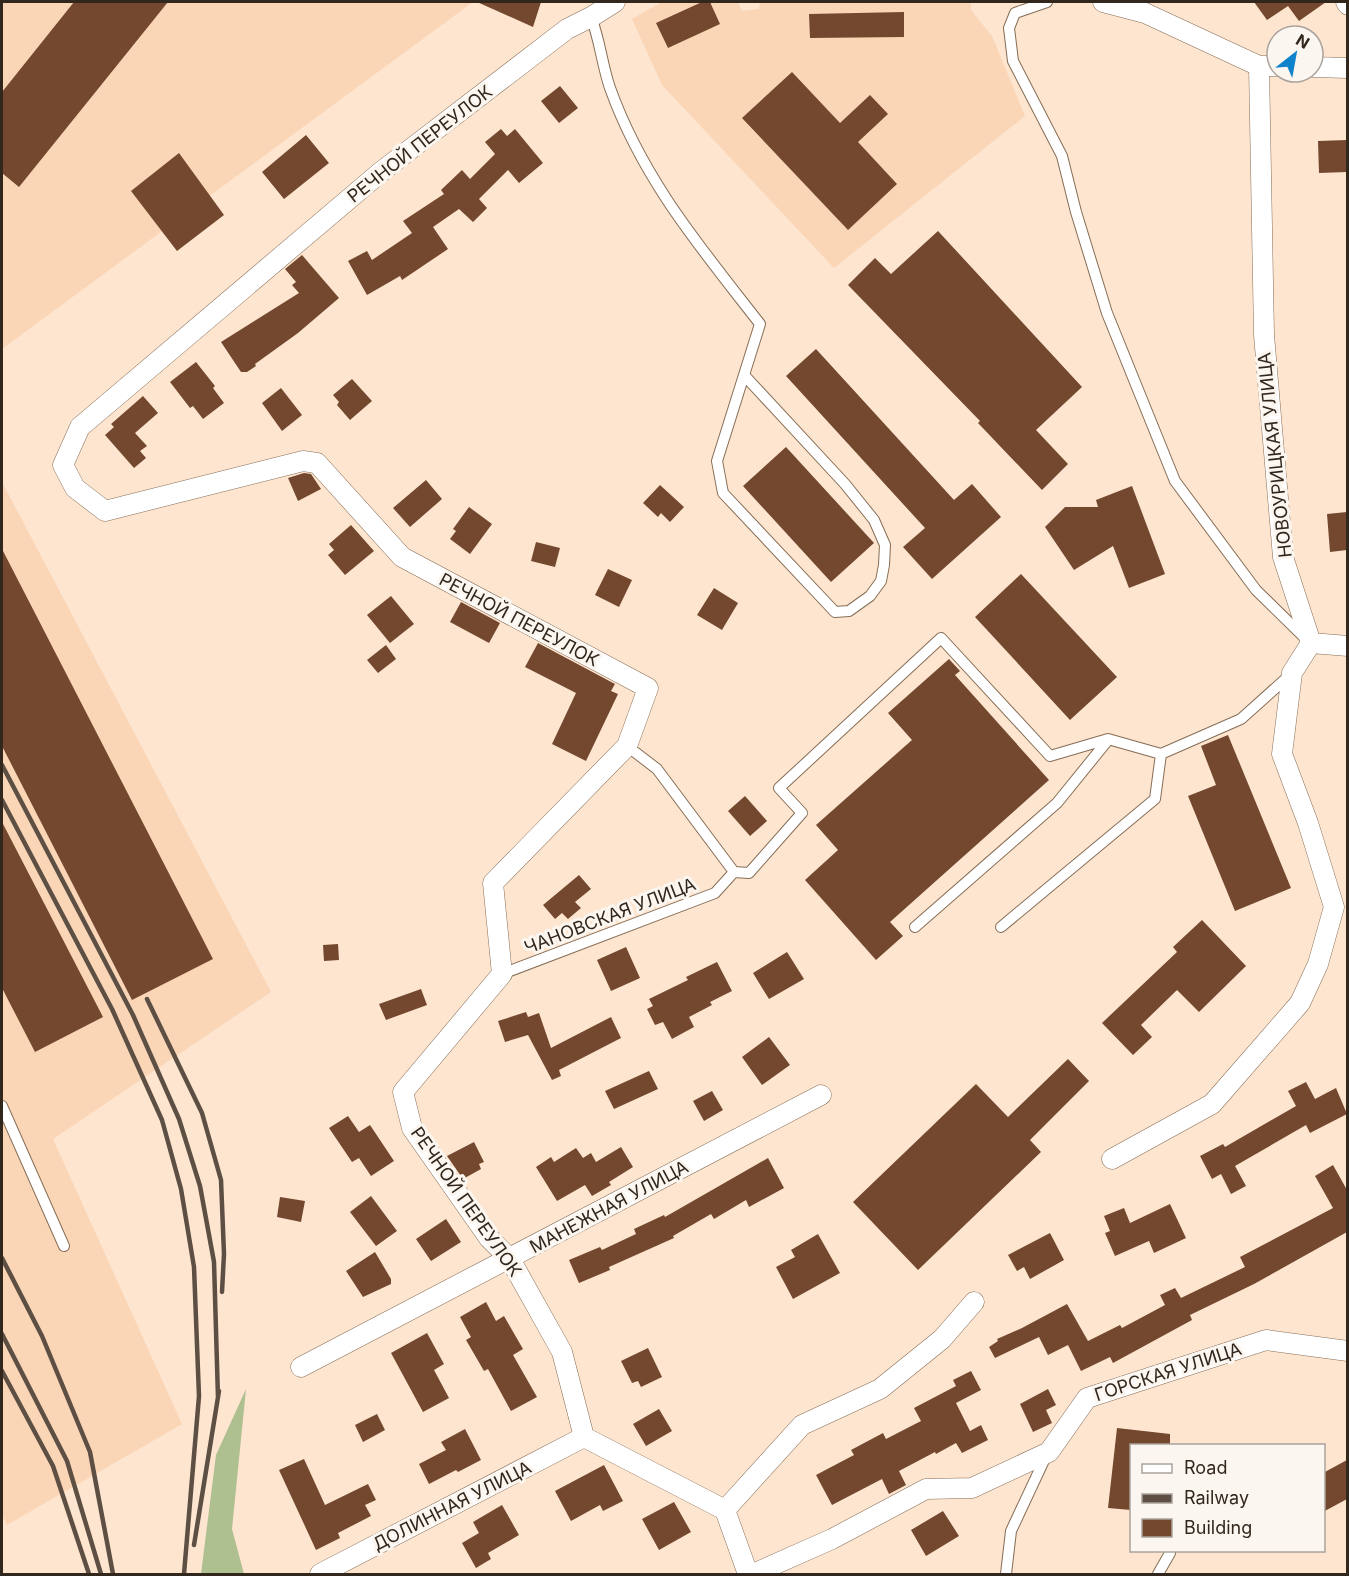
<svg xmlns="http://www.w3.org/2000/svg" width="1349" height="1576" viewBox="0 0 1349 1576" font-family="Inter,sans-serif">
  <rect width="100%" height="100%" fill="#fde5d0"/>
  <!-- built -->
  <path fill="#fad6b7" d="M2 2H473L2 349Z
    M662 2H738L742 11 759 9 760 2H971V10L992 36 1025 116 834 268 662 85 632 19Z
    M2 482 271 992 53 1139 182 1424 7 1525 2 1515Z"/>
  <!-- green -->
  <path fill="#aebf90" d="M246 1389 232 1529 244 1574H201L216 1455Z"/>
  <!-- building -->
  <path fill="#73482e" d="M74 2H168L19 187 2 173V92Z
    M477 2H541L533 27Z
    M702 2H710L720 24 668 48 656 23Z
    M1254 2H1326L1299 21 1288 6 1267 20Z
    M904 12V37L810 38 809 14Z
    M792 72 840 123 870 95 888 114 858 142 897 184 848 230 742 118Z
    M560 86 578 108 559 123 541 101Z
    M501 129 507 136 515 129 543 163 519 183 508 170 479 199 487 208 473 222 459 209 433 227 448 249 402 280 400 276 367 295 348 261 367 251 372 260 412 233 403 221 444 194 441 190 462 170 470 179 495 154 485 142Z
    M306 135 329 163 284 199 262 172Z
    M1347 140V172L1319 173 1318 141Z
    M179 153 224 215 177 251 131 191Z
    M938 231 1082 387 1036 430 1068 464 1042 490 978 423 980 421 848 285 875 258 891 274Z
    M302 255 339 298 298 333 255 364 256 366 247 372H241L221 342 299 293 292 285 296 282 285 269Z
    M816 349 954 500 972 484 1001 517 932 579 903 547 925 528 786 376Z
    M196 362 215 386 213 388 224 403 203 419 193 406 190 408 170 382Z
    M352 379 372 401 350 420 337 405 339 402 333 395Z
    M281 388 302 415 282 431 262 403Z
    M143 396 158 413 135 433 147 446 140 451 146 458 134 468 105 435 114 427 111 424Z
    M786 447 874 543 831 582 743 486Z
    M304 473 311 474 321 489 298 501 288 478Z
    M426 480 442 499 410 527 393 508Z
    M660 485 684 507 670 522 661 513 658 517 643 503Z
    M1132 486 1165 574 1129 588 1113 546 1074 570 1045 527 1065 507H1098L1096 500Z
    M469 507 492 524 470 554 450 539 456 531 453 529Z
    M1347 512V550L1330 552 1327 514Z
    M351 525 374 551 345 575 328 555 334 550 329 544Z
    M536 542 560 548 555 567 531 561Z
    M2 549 213 959 132 1000 2 746Z
    M608 569 632 580 619 607 595 595Z
    M1021 574 1117 677 1070 720 975 617Z
    M714 588 738 603 722 630 697 615Z
    M391 596 414 624 390 643 367 615Z
    M461 602 500 623 489 643 450 622Z
    M538 643 615 684 611 691 618 694 586 761 552 744 576 693 525 667Z
    M386 645 396 659 378 673 367 660Z
    M949 659 960 671 955 675 1049 780 890 922 903 936 876 960 805 880 838 850 816 825 912 740 888 713Z
    M1228 735 1291 888 1235 911 1188 796 1216 785 1201 746Z
    M745 796 767 821 750 836 728 811Z
    M2 822 103 1017 35 1052 2 988Z
    M579 875 591 889 575 902 581 908 568 919 562 913 555 919 543 905Z
    M1202 920 1246 966 1199 1012 1177 990 1141 1025 1152 1037 1133 1055 1102 1023 1177 952 1173 947Z
    M338 944 339 960 324 961 323 945Z
    M626 947 640 978 611 991 597 960Z
    M787 952 804 979 769 999 753 973Z
    M717 962 732 991 710 1002 712 1005 689 1017 694 1027 672 1039 663 1022 655 1025 647 1009 653 1006 649 999 688 980 686 977Z
    M421 989 427 1005 386 1020 379 1004Z
    M526 1012 528 1017 539 1013 551 1048 611 1017 621 1038 559 1070 561 1076 552 1080 528 1035 505 1042 498 1021Z
    M769 1037 790 1065 762 1085 742 1057Z
    M1068 1059 1089 1081 1030 1140 1041 1152 918 1270 853 1202 976 1084 1008 1117Z
    M649 1071 658 1089 614 1109 605 1091Z
    M1306 1082 1315 1099 1336 1088 1347 1114 1310 1133 1306 1125 1235 1166 1246 1186 1231 1194 1221 1174 1212 1179 1200 1156 1223 1144 1225 1147 1296 1106 1288 1091Z
    M712 1091 723 1110 704 1121 693 1101Z
    M348 1116 359 1132 370 1125 394 1161 371 1176 359 1158 352 1162 329 1128Z
    M474 1142 484 1162 479 1164 481 1169 463 1179 447 1156Z
    M621 1147 633 1167 609 1182 611 1185 592 1196 585 1185 557 1201 536 1167 551 1157 554 1162 576 1148 583 1158 591 1153 596 1162Z
    M768 1158 784 1188 749 1207 746 1200 714 1219 711 1214 673 1236 674 1238 609 1267 610 1270 579 1283 569 1260 600 1247 602 1250 636 1234 634 1229 664 1215 665 1217Z
    M1333 1165 1347 1190V1232L1254 1284 1190 1315 1192 1320 1113 1363 1110 1357 1081 1371 1068 1345 1048 1355 1039 1337 995 1358 989 1347 998 1341 997 1339 1022 1328 1067 1304 1088 1341 1120 1325 1122 1328 1165 1305 1160 1295 1175 1288 1181 1298 1245 1267 1240 1257 1333 1208 1315 1176Z
    M371 1196 397 1231 376 1246 350 1212Z
    M280 1197 305 1201 301 1222 277 1217Z
    M1170 1204 1186 1238 1154 1253 1149 1241 1115 1256 1105 1233 1110 1231 1104 1216 1124 1208 1130 1223Z
    M446 1219 461 1242 431 1261 416 1239Z
    M1050 1233 1064 1260 1030 1279 1024 1267 1017 1271 1008 1255Z
    M818 1234 840 1273 793 1299 776 1267 795 1257 791 1250Z
    M375 1252 391 1279V1284L363 1297 346 1271Z
    M486 1302 496 1321 504 1316 523 1349 513 1355 537 1397 511 1411 488 1369 484 1371 466 1340 471 1337 460 1317Z
    M427 1333 444 1364 434 1370 449 1398 423 1412 391 1353Z
    M648 1348 662 1377 641 1387 638 1381 632 1383 621 1361Z
    M971 1371 981 1390 956 1403 970 1431 981 1425 988 1440 962 1453 956 1443 936 1454 935 1452 899 1471 906 1485 889 1494 882 1479 832 1505 816 1475 854 1455 851 1450 883 1433 886 1439 921 1421 914 1408 956 1386 953 1380Z
    M1048 1389 1056 1405 1046 1410 1052 1423 1033 1432 1020 1404Z
    M659 1409 672 1431 646 1446 633 1424Z
    M377 1414 385 1430 363 1442 355 1425Z
    M1117 1428 1170 1434V1446H1131V1510L1108 1508Z
    M465 1429 481 1460 458 1472 456 1470 429 1484 419 1464 446 1450 441 1442Z
    M304 1459 325 1505 368 1484 376 1500 365 1505 371 1516 338 1533 340 1538 316 1550 279 1470Z
    M1347 1460V1499L1323 1512V1473Z
    M604 1465 623 1501 603 1511 600 1505 571 1521 555 1491Z
    M674 1502 691 1532 659 1550 642 1519Z
    M502 1505 519 1535 488 1553 491 1559 476 1568 462 1543 479 1533 473 1522Z
    M943 1511 959 1536 926 1556 911 1530Z"/>
  <g fill="none" stroke-linecap="round" stroke-linejoin="round">
    <!-- lane casing -->
    <g stroke="#866d55" stroke-width="12">
      <path id="lane" d="M1047 2 1015 13 1009 28 1013 61 1062 156 1076 212 1107 313 1175 481 1256 590 1304 637
        M591 17C600 40 602 65 610 88 643 180 701 248 760 324L717 461 723 493 835 612 849 611 870 596 881 581 884 565 885 545 874 520 845 484 744 375
        M734 872 749 873 802 813 779 788 941 638 1050 756 1108 739 1161 754 1241 719 1290 675
        M915 927 1057 803 1108 740
        M1001 927 1155 799 1161 754
        M502 974 715 893 734 872 657 769 627 746
        M2 1106 64 1246
        M1006 1574 1011 1531 1047 1454
        M1158 1574 1170 1553"/>
    </g>
    <!-- street casing -->
    <g stroke="#866d55" stroke-width="21">
      <path id="street" d="M615 2 591 17 567 29 382 171 80 427 63 465 75 488 105 511 303 461 317 463 402 557 648 688 627 746 493 883 502 974 403 1092 412 1128 489 1238 510 1259 562 1352 584 1437 725 1510 748 1574
        M1103 2 1145 13 1259 66H1277
        M1346 2 1348 5
        M1259 66 1264 335 1283 557 1311 643
        M1313 67 1348 68
        M1311 643 1348 646
        M1112 1159 1212 1104 1300 1003 1318 964 1334 907 1308 823 1282 754 1292 673 1311 643
        M301 1367 821 1095
        M725 1510 802 1425 880 1389 942 1339 974 1302
        M320 1574 584 1437
        M753 1574 832 1539 926 1489 972 1488 1049 1452 1087 1398 1266 1340 1348 1351"/>
    </g>
    <!-- lane -->
    <use href="#lane" stroke="#fff" stroke-width="10"/>
    <!-- street -->
    <use href="#street" stroke="#fff" stroke-width="20"/>
    <!-- rail -->
    <path stroke="#5d4f43" stroke-width="4.5" d="M2 765 133 1015 179 1119 200 1186 214 1262 218 1398
      M2 800 112 1009 162 1120 181 1189 194 1267 199 1396 184 1574
      M147 999 202 1113 221 1180 224 1254 222 1292
      M2 1258 42 1336 90 1452 113 1574
      M2 1334 67 1461 101 1574
      M2 1371 53 1466 89 1574
      M194 1545 219 1391"/>
  </g>
  <g text-anchor="middle" stroke-width="6" stroke-linejoin="round" paint-order="stroke">
    <!-- street labels -->
    <g font-size="18" fill="#32271d" stroke="#fcf6f1">
      <text transform="translate(420 144) rotate(-38)" y="6">РЕЧНОЙ ПЕРЕУЛОК</text>
      <text transform="translate(1275 455) rotate(-96)" y="6">НОВОУРИЦКАЯ УЛИЦА</text>
      <text transform="translate(519 620) rotate(28)" y="6">РЕЧНОЙ ПЕРЕУЛОК</text>
      <text transform="translate(610 916) rotate(-21)" y="6">ЧАНОВСКАЯ УЛИЦА</text>
      <text transform="translate(466 1202) rotate(55)" y="6">РЕЧНОЙ ПЕРЕУЛОК</text>
      <text transform="translate(609 1207) rotate(-28)" y="6">МАНЕЖНАЯ УЛИЦА</text>
      <text transform="translate(1168 1372) rotate(-18)" y="6">ГОРСКАЯ УЛИЦА</text>
      <text transform="translate(452 1506) rotate(-27)" y="6">ДОЛИННАЯ УЛИЦА</text>
    </g>
  </g>
  <!-- border -->
  <rect width="1349" height="1576" fill="none" stroke="#32271d" stroke-width="6"/>
  <!-- legend -->
  <rect x="1130" y="1444" width="195" height="108" fill="#fcf6f1" stroke="#aba39c" stroke-width="1.5"/>
  <rect x="1142" y="1464" width="30" height="9" fill="#ffffff" stroke="#aba39c" stroke-width="1.5"/>
  <text x="1184" y="1474" font-size="18" fill="#32271d">Road</text>
  <rect x="1142" y="1494" width="30" height="9" fill="#5d4f43" stroke="#aba39c" stroke-width="1.5"/>
  <text x="1184" y="1504" font-size="18" fill="#32271d">Railway</text>
  <rect x="1142" y="1519" width="30" height="18" fill="#73482e" stroke="#aba39c" stroke-width="1.5"/>
  <text x="1184" y="1534" font-size="18" fill="#32271d">Building</text>
  <!-- north arrow -->
  <g transform="translate(1295 54) rotate(31)"><circle r="28" fill="#fcf6f1" stroke="#aba39c" stroke-width="1.5"/>
  <path d="M0-4.5L10 22L0 15L-10 22Z" fill="#0e82cb"/>
  <text y="-9" font-size="16" font-weight="bold" text-anchor="middle" fill="#32271d">N</text>
  </g>
</svg>
